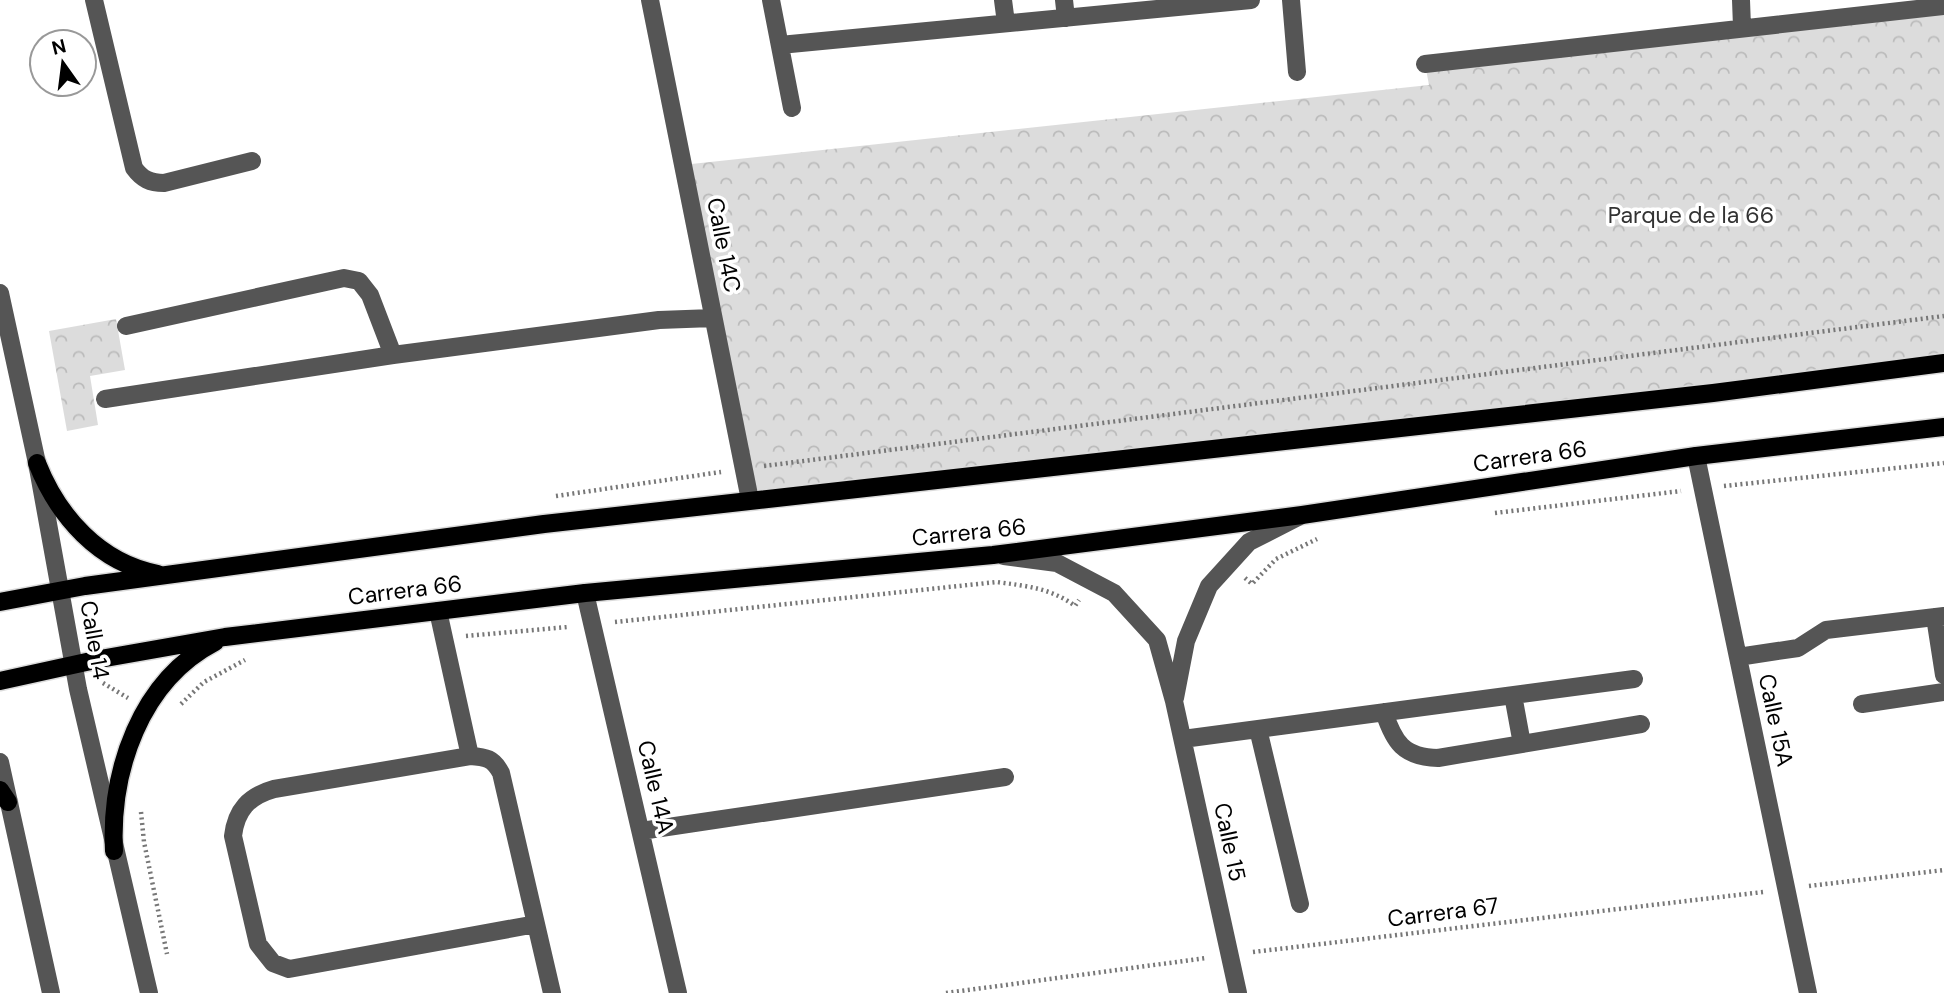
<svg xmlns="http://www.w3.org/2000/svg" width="1944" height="993" viewBox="0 0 1944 993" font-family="'DM Sans',sans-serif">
  <defs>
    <pattern id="park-crowns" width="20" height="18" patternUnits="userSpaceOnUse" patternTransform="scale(1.75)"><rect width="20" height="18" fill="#dcdcdc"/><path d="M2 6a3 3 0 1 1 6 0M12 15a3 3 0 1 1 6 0" fill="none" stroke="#bbb"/></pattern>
  </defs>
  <rect width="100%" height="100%" fill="#fff"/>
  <!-- park -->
  <path fill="url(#park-crowns)" d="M1944 6V363L750 500 682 165 1429 85 1425 64Z
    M116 319 125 370 90 376 98 425 67 431 49 331Z"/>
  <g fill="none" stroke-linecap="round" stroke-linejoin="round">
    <!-- major casing -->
    <g stroke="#dbdbdb" stroke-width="21">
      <path id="major" d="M37 463C58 516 99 563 158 574
        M0 602 85 586 544 524 1713 393 1944 363
        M0 681 100 659 225 637 585 593 993 555 1302 515 1696 456 1944 427
        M0 790 8 802
        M114 851C110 771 140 681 215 642"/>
    </g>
    <!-- path -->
    <path stroke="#777" stroke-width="4.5" stroke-dasharray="2 3.5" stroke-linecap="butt" d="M764 466 1944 316
      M1724 486 1944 463
      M556 496 721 472
      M1495 513 1681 491
      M1245 578 1252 584 1276 559 1317 539
      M615 622 997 582C1026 586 1051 588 1075 606L1079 600
      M466 636 568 627
      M103 683 128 698
      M181 704 204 682 245 660
      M141 812 144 842 167 954
      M1809 886 1944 870
      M1253 952 1763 892
      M946 993 1206 958"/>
    <!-- minor -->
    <path stroke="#555" stroke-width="18" d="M94 0 134 168C142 179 150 183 164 183L252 161
      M650 0 750 500
      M771 0 792 108
      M1003 0 1006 23
      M1064 0 1066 18
      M1291 0 1297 72
      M1741 0 1742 27
      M780 45 1251 0
      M1425 64 1944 6
      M0 293 37 463 78 689 149 993
      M126 326 344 278 359 281 370 295 393 355
      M105 399 393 355 659 320 713 318
      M1696 456 1808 993
      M1004 556 1057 563 1114 593 1157 640 1174 701 1238 993
      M585 593 678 993
      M438 611 470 756
      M1935 617 1944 675
      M1738 657 1798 648 1826 630 1944 616
      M1513 695 1522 744
      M1175 698 1186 641 1209 586 1249 542 1300 516
      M1862 704 1944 692
      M1384 712C1394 742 1403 757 1438 758L1641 724
      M1258 729 1300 904
      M1183 739 1634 679
      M0 762 51 993
      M641 831 1005 777
      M536 924 289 969 273 963 258 944 233 836C236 810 249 796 274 789L470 756C486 757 493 758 501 773L552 993"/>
    <!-- major -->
    <use href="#major" stroke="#000" stroke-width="18"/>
  </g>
  <g text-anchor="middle" stroke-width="7" stroke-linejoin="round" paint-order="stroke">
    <!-- park labels -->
    <g font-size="23" fill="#333" stroke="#fff">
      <text x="1691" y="223">Parque de la 66</text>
    </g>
    <!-- street labels -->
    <g font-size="23" fill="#000" stroke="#fff">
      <text transform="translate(724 245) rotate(79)" y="8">Calle 14C</text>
      <text transform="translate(1530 456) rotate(-8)" y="8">Carrera 66</text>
      <text transform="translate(969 532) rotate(-6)" y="8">Carrera 66</text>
      <text transform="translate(405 590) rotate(-7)" y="8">Carrera 66</text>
      <text transform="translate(95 640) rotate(80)" y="8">Calle 14</text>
      <text transform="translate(1776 720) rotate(78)" y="8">Calle 15A</text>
      <text transform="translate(656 787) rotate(77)" y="8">Calle 14A</text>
      <text transform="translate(1230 842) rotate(78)" y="8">Calle 15</text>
      <text transform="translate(1443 912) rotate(-7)" y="8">Carrera 67</text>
    </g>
  </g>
  <!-- north arrow -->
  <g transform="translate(63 63) rotate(346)"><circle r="33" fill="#ffffff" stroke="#999999" stroke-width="2"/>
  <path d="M0-5L12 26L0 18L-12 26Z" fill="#000000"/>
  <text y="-10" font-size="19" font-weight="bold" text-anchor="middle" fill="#000000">N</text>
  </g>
</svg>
